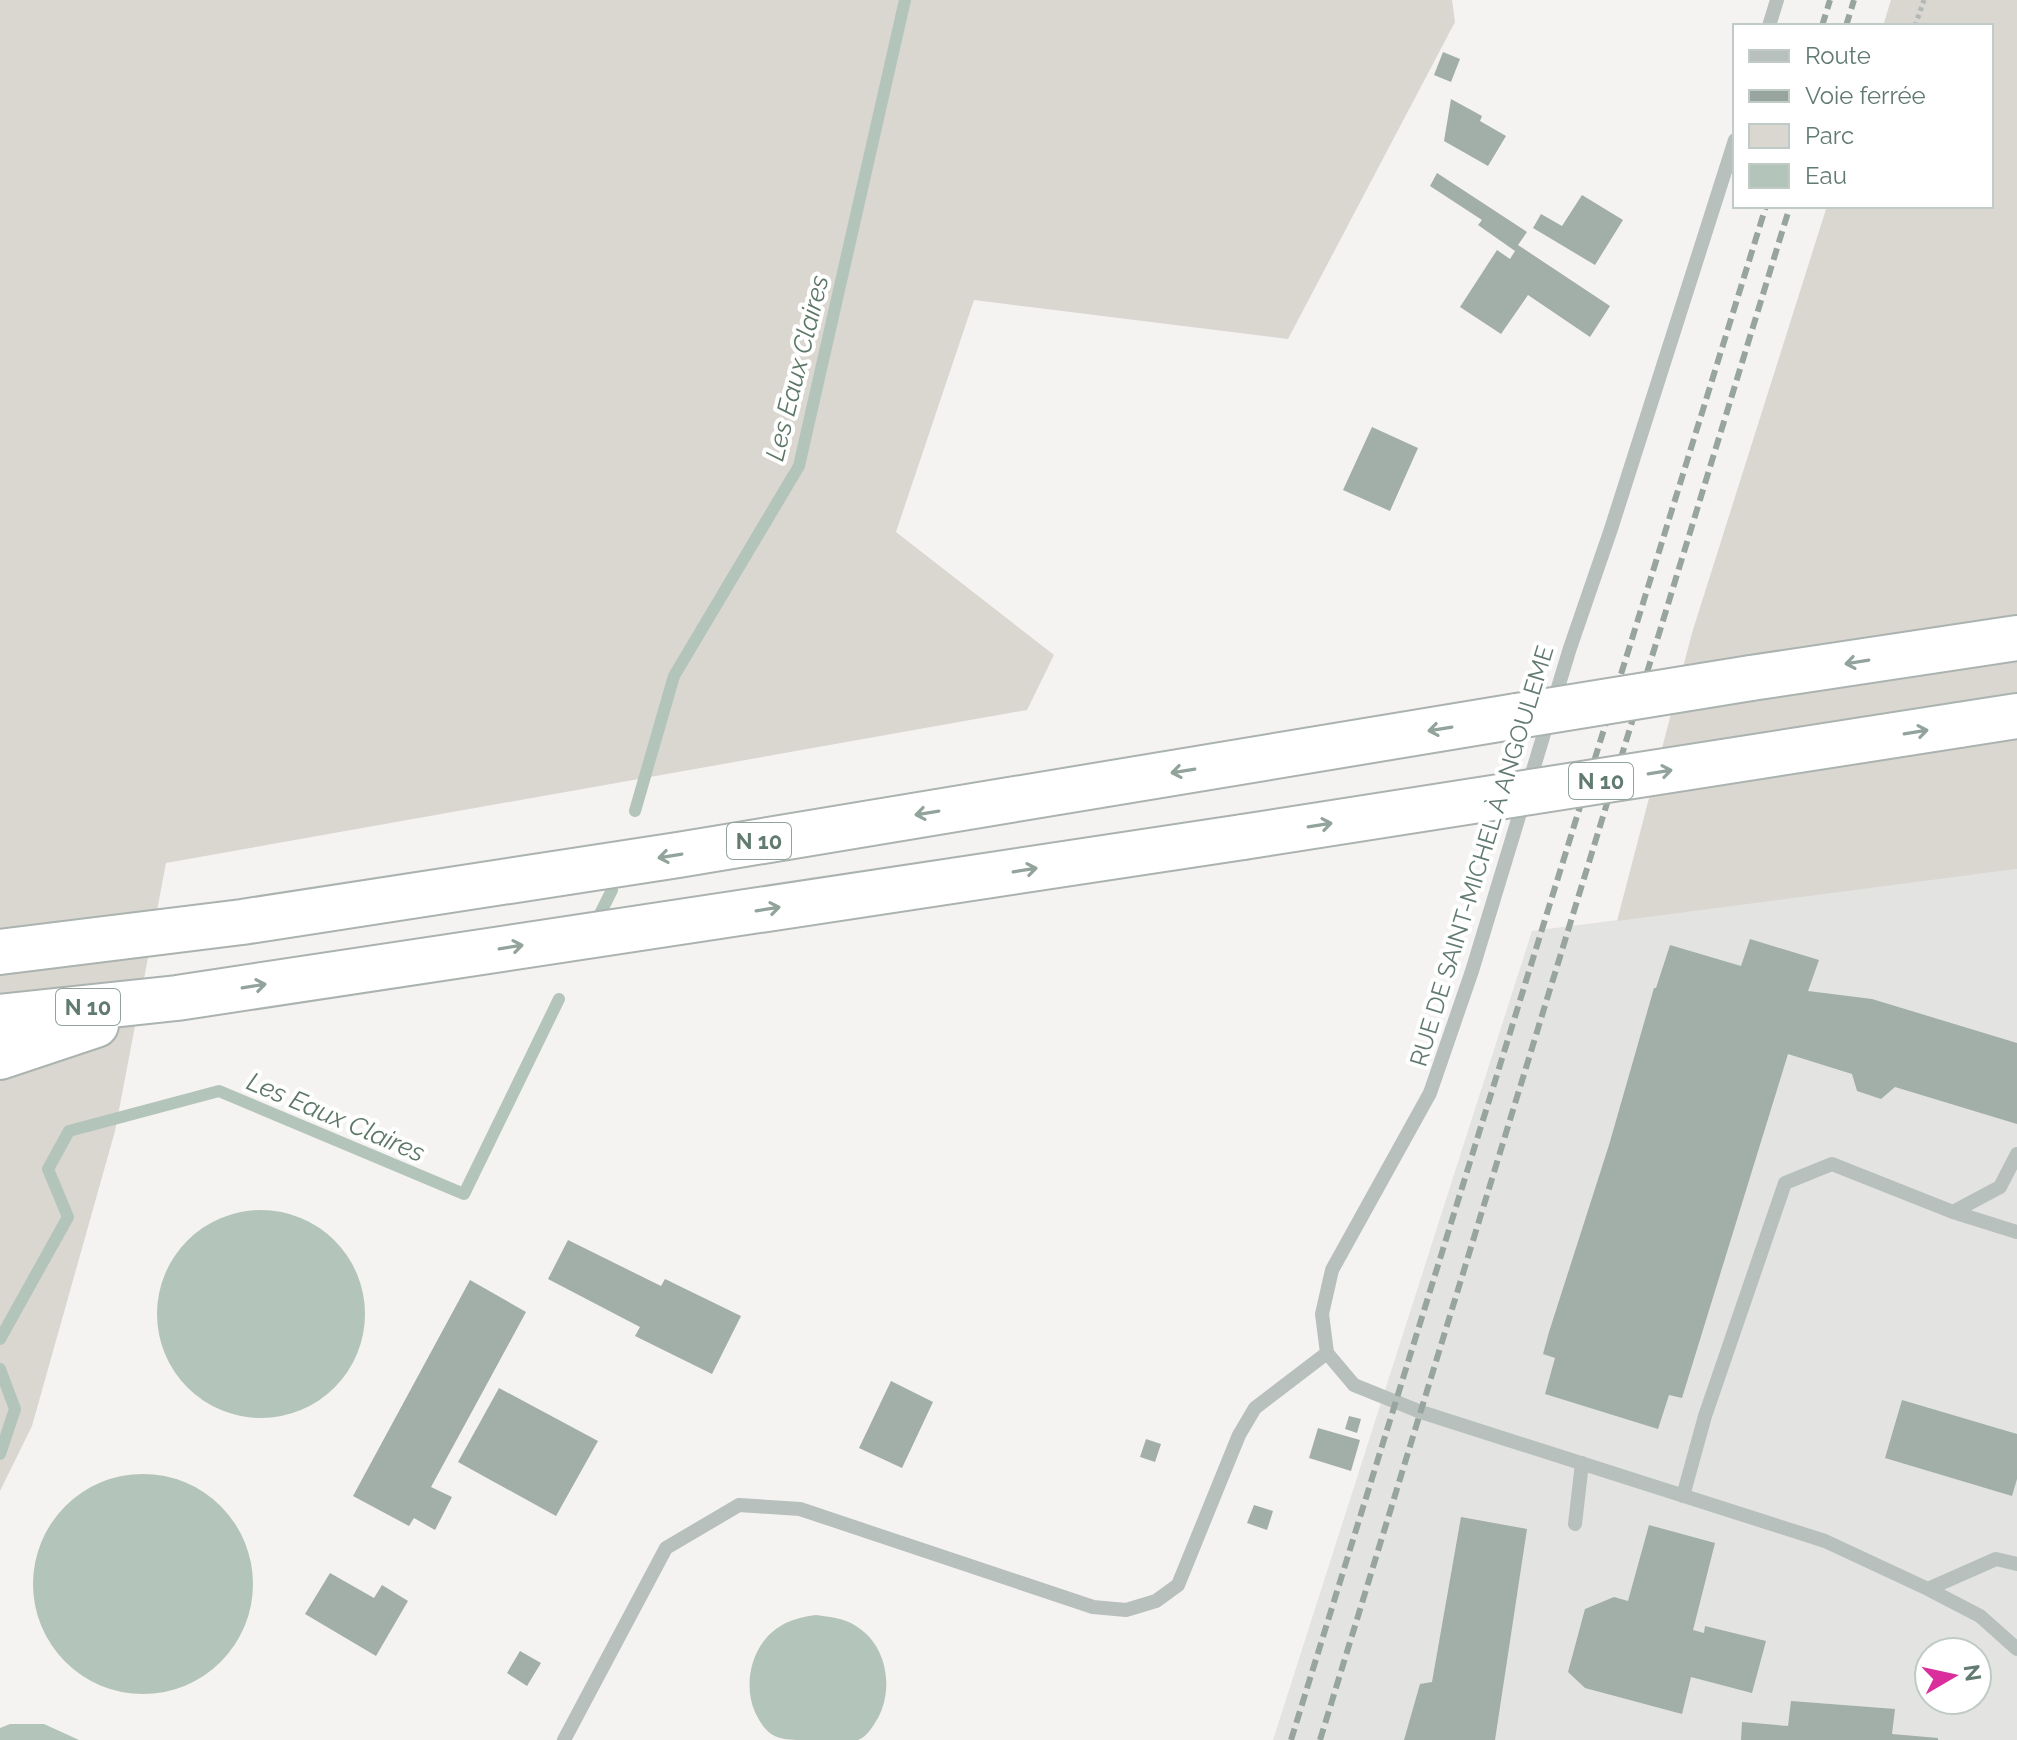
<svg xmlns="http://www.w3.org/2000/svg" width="2017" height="1740" viewBox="0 0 2017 1740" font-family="Raleway,sans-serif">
  <rect width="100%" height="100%" fill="#f5f2f2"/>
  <!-- built -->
  <path fill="#e3e3e2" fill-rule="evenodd" d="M2017 869V1740H1273L1532 931ZM1929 1652H1977V1700H1929Z"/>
  <!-- green -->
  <path fill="#dad7d1" d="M0 0H1452L1455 22 1288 339 974 300 896 532 1054 655 1027 710 166 863 115 1131 32 1426 0 1491Z
    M1891 0H2017V869L1617 921 1692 633 1827 206H1991V26H1883Z"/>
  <!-- water -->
  <path fill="#b3c4ba" d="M157 1314a104 104 0 1 1 208 0a104 104 0 1 1-208 0Z
    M33 1584a110 110 0 1 1 220 0a110 110 0 1 1-220 0Z
    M816 1615C830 1617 844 1618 856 1626 887 1645 894 1688 878 1718 873 1726 867 1737 858 1740 844 1740 823 1740 809 1740 780 1740 768 1740 755 1712 743 1685 751 1647 776 1629 788 1620 801 1617 816 1615Z
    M10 1724H44L79 1740H0V1728Z"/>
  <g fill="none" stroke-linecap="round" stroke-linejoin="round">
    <!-- stream -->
    <path stroke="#b3c4ba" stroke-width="12" d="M635 811 674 676 799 466 905 0
      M600 914 612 890
      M0 1339 68 1217 48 1169 69 1131 219 1091 464 1194 559 999
      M0 1369 15 1409 0 1454"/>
  </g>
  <!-- building -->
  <path fill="#a1afa8" d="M1443 52 1460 59 1451 82 1434 75Z
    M1451 99 1482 116 1480 121 1506 136 1488 166 1444 141Z
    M1437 173 1527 232 1518 245 1610 306 1590 337 1528 295 1501 334 1460 307 1497 250 1510 259 1515 251 1478 225 1482 220 1430 186Z
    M1582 195 1623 220 1595 265 1533 228 1541 214 1562 226Z
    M1372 427 1418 448 1390 511 1343 490Z
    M1750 939 1819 960 1808 991 1872 999 2017 1043V1124L1895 1087 1881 1099 1857 1091 1852 1074 1788 1054 1682 1398 1669 1395 1658 1429 1545 1394 1555 1358 1543 1354 1549 1332 1609 1145 1654 988H1656L1670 945 1741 966Z
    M568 1240 661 1286 665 1279 741 1316 712 1374 635 1336 640 1327 548 1279Z
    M470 1280 526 1312 431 1487 452 1497 435 1530 414 1518 409 1526 353 1496Z
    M891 1381 933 1402 902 1468 859 1448Z
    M499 1388 598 1441 556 1516 458 1462Z
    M1902 1400 2017 1434V1479L2012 1496 1885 1458Z
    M1349 1416 1361 1419 1357 1433 1345 1429Z
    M1318 1428 1360 1440 1351 1471 1309 1458Z
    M1146 1439 1161 1444 1155 1462 1140 1457Z
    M1254 1505 1273 1511 1267 1530 1247 1523Z
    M1461 1517 1527 1529 1495 1740H1404L1420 1684 1432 1682Z
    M1649 1525 1715 1543 1693 1630 1704 1633 1705 1626 1766 1641 1752 1693 1691 1677 1682 1714 1585 1688 1568 1672 1585 1609 1614 1597 1628 1601Z
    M330 1573 374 1598 382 1585 408 1601 376 1656 305 1614Z
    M520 1651 541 1663 527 1686 507 1673Z
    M1791 1701 1895 1709 1892 1734 1938 1738V1740H1741L1742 1722 1788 1726Z"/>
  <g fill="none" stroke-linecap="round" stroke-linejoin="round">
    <!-- highway casing -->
    <g stroke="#abb3b0" stroke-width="48">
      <path id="highway" d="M1751 678 2017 638
        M1959 725 2017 716
        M0 952 242 922 678 855 1517 716
        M0 1017 177 998 1243 837
        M0 1057 96 1025"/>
    </g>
    <!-- path -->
    <path stroke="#b2b8b6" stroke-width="5" stroke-dasharray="4 4" stroke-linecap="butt" d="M1915 26 1924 0"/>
    <!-- minor -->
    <path stroke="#b7c0bc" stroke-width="14" d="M1769 26 1777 0
      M1735 140 1611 529 1570 648 1472 971 1430 1093 1332 1270 1322 1314 1327 1353 1354 1385 1421 1412 1825 1541 1928 1589 1980 1616 2017 1649
      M1953 1212 2000 1187 2017 1154
      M1683 1496 1705 1416 1785 1183 1832 1164 1953 1212 2017 1232
      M1575 1524 1582 1463
      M1928 1589 1996 1559 2017 1564
      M564 1740 666 1548 739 1505 800 1509 1093 1607 1126 1610 1156 1601 1178 1585 1239 1435 1255 1408 1327 1353"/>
    <!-- highway -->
    <use href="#highway" stroke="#fff" stroke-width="44"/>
    <!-- rail -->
    <path stroke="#98a59f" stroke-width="6" stroke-dasharray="12 6" stroke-linecap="butt" d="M1822 26 1830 0
      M1846 26 1854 0
      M1291 1740 1766 206
      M1320 1740 1790 206"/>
    <!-- highway-bridge casing -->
    <g stroke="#abb3b0" stroke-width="48" stroke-linecap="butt">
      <path id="highway-bridge" d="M1517 716 1751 678
        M1243 837 1959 725"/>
    </g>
    <!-- highway-bridge -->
    <use href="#highway-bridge" stroke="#fff" stroke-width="44"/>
  </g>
  <!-- one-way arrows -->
  <defs><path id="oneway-shaft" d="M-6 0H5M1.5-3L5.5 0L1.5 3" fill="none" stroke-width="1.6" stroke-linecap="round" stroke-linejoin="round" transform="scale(2)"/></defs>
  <g stroke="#91a39b">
    <use href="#oneway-shaft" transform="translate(1857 662) rotate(171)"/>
    <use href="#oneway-shaft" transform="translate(1440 729) rotate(171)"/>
    <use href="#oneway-shaft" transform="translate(1916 732) rotate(-9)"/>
    <use href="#oneway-shaft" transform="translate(1183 771) rotate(171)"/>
    <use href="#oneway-shaft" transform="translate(1660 772) rotate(-9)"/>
    <use href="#oneway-shaft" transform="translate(927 813) rotate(171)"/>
    <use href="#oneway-shaft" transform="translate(1320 825) rotate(-9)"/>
    <use href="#oneway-shaft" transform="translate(670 856) rotate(171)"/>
    <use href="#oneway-shaft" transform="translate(1025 870) rotate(-9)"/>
    <use href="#oneway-shaft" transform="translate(768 909) rotate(-9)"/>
    <use href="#oneway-shaft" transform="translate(511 947) rotate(-9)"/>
    <use href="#oneway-shaft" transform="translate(254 986) rotate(-9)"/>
  </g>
  <g text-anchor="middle" stroke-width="8" stroke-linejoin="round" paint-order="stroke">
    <!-- shield labels -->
    <g fill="#fff" stroke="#91a39b" stroke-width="2">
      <rect x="1569" y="763" width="64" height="36" rx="6"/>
      <rect x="727" y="823" width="64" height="36" rx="6"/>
      <rect x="56" y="989" width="64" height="36" rx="6"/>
    </g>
    <g font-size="22" font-weight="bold" fill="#627b70">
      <text x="1601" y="789">N 10</text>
      <text x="759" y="849">N 10</text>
      <text x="88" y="1015">N 10</text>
    </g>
    <!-- street labels -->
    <g font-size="24" fill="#627b70" stroke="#fff">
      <text transform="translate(1482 856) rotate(-73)" y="8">RUE DE SAINT-MICHEL À ANGOULEME</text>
    </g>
    <!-- water labels -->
    <g font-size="26" font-style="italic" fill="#5c7766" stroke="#fff">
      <text transform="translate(797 368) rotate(-76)" y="9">Les Eaux Claires</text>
      <text transform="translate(336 1117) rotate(23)" y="9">Les Eaux Claires</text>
    </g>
  </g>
  <!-- legend -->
  <rect x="1733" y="24" width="260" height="184" fill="#ffffff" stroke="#c0cac6" stroke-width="2"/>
  <rect x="1749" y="50" width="40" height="12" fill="#b7c0bc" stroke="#c0cac6" stroke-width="2"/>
  <text x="1805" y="64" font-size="24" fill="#627b70">Route</text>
  <rect x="1749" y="90" width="40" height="12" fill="#98a59f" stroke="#c0cac6" stroke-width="2"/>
  <text x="1805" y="104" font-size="24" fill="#627b70">Voie ferrée</text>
  <rect x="1749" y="124" width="40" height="24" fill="#dad7d1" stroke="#c0cac6" stroke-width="2"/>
  <text x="1805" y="144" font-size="24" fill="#627b70">Parc</text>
  <rect x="1749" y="164" width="40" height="24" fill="#b3c4ba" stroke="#c0cac6" stroke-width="2"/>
  <text x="1805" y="184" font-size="24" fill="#627b70">Eau</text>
  <!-- north arrow -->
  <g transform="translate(1953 1676) rotate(81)"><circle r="38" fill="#ffffff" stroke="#c0cac6" stroke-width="2"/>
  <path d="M0-6L14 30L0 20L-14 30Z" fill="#d92e9c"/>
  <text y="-12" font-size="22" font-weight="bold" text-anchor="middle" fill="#627b70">N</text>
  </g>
</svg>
